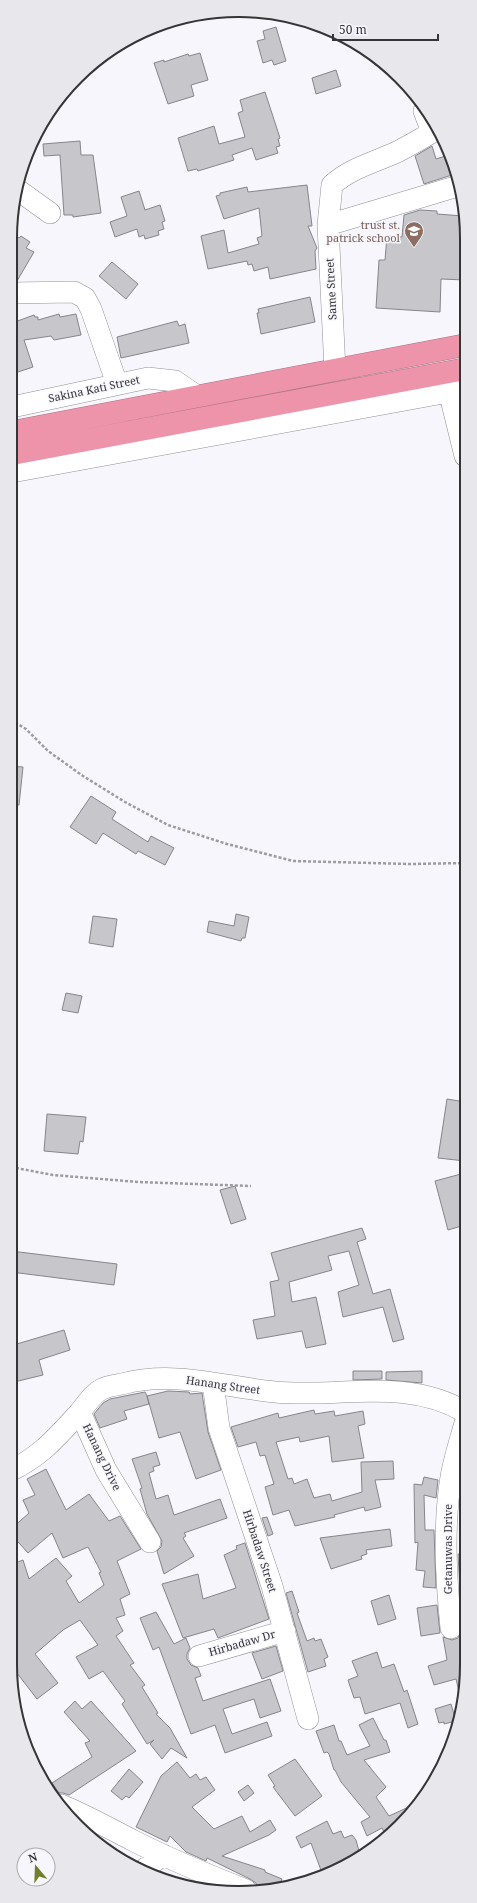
<svg xmlns="http://www.w3.org/2000/svg" width="477" height="1903" viewBox="0 0 477 1903" font-family="'Noto Serif',serif">
  <rect width="100%" height="100%" fill="#f6f6fc"/>
  <!-- building -->
  <path fill="#c6c6cb" stroke="#86858b" d="M276 27 286 61 274 65 272 60 263 63 257 41 265 39 263 31Z
    M200 53 208 80 191 85 194 96 168 104 154 63 164 60V62L188 54 189 56Z
    M336 70 341 86 316 94 312 78Z
    M265 92 280 138 278 139 280 146 276 147 278 153 256 160 252 148 232 155 234 160 198 171 197 169 188 171 178 138 214 126 219 144 245 137 238 113 243 111 240 100Z
    M80 141 81 155H93L101 213 73 217V215H64L60 155 44 156 43 144Z
    M432 146 436 159 449 155 455 174 424 184 415 156Z
    M307 185 312 226H308L317 248 315 251 316 269 270 279 268 267 254 271 252 264 248 265 247 261 208 269 201 236 224 230 228 253 259 244 257 238 262 236 259 208 224 219 216 196 220 195V193L247 187 248 192Z
    M139 191 145 210 160 205 165 221 162 222 164 229 158 231 159 235 145 239 144 235 139 237 137 229 115 237 110 222 127 216 121 197Z
    M420 210 437 211V214L463 216 461 241 465 242V280L441 279 440 312 376 308 379 260H385L387 236 402 237 404 215Z
    M12 233 19 238 21 236 30 242 26 248 34 252 17 281H12Z
    M112 262 138 284 126 299 99 276Z
    M310 297 315 322 261 334 257 313H259L258 309Z
    M59 314 60 317 76 314 81 335 54 340 51 336 24 340 33 367 12 374V354L17 352 12 323 34 315 35 317H38V320Z
    M177 321 179 326 185 324 189 343 121 358 117 337Z
    M11 766 23 767 19 805 11 804Z
    M91 796 116 812 112 819 148 842 151 836 174 848 165 865 138 851 136 854 103 833 96 844 70 827Z
    M236 914 249 917 245 938H242L241 941 207 932 209 921 234 926Z
    M93 916 117 919 113 947 89 943Z
    M66 993 82 996 78 1013 62 1010Z
    M447 1099 465 1102V1161L438 1158Z
    M47 1114 86 1117 83 1142 80 1141 78 1154 44 1151Z
    M461 1174 465 1191V1225L448 1230 435 1181Z
    M235 1186 246 1219 231 1224 220 1190Z
    M362 1228 366 1239 357 1242 373 1294 390 1289 404 1339 393 1342 383 1307 343 1317 338 1292 359 1285 349 1251 328 1256 332 1270 289 1282 292 1302 316 1297 326 1344 306 1348 302 1331 257 1339 253 1320 275 1316 270 1282 279 1280 271 1253Z
    M11 1251 117 1264 114 1285 11 1272Z
    M64 1330 70 1350 39 1360 43 1375 10 1383V1346Z
    M353 1371H382V1379L353 1380Z
    M422 1371V1383L386 1380V1372Z
    M168 1391 189 1392 190 1394 202 1393 208 1432 221 1470 196 1479 180 1432 159 1438 147 1396 149 1404 124 1411 127 1419 100 1428 94 1414 103 1403 110 1399 145 1392 147 1396Z
    M314 1410 315 1414 334 1411 335 1416 363 1411 365 1424 358 1426 364 1458 332 1462 329 1436 300 1442 299 1437 276 1442 288 1479 292 1478 294 1484 307 1479 314 1498 330 1494 332 1501 362 1492 361 1462 393 1461 394 1479 375 1480 381 1507 365 1511 364 1507 334 1515 335 1517 295 1526 289 1510 273 1515 265 1487 274 1484 265 1455 260 1456 256 1442 238 1447 231 1427 278 1413 279 1418Z
    M156 1452 160 1465 153 1467 154 1471 149 1473 156 1499 168 1495 174 1515 220 1499 227 1518 184 1533 186 1536 183 1538 194 1556 164 1574 157 1551 161 1547 162 1541 147 1514 140 1489 142 1488 132 1459Z
    M46 1469 66 1510 89 1494 109 1521 120 1516 141 1549 117 1561 130 1594 120 1599 125 1615 116 1618 123 1631 116 1636 134 1663 130 1665 145 1685 142 1687 158 1713 156 1714 170 1728 187 1758 171 1748 162 1759 150 1744 154 1740 147 1744 122 1704 125 1701 103 1671 89 1679 76 1657 98 1645 80 1620 63 1630 35 1654 58 1683 37 1699 10 1664V1565L23 1560 29 1579 56 1558 72 1576 66 1581 79 1603 104 1585 99 1573 101 1572 88 1547 63 1558 52 1533 28 1553 10 1533V1530L29 1513 23 1500 35 1495 27 1479Z
    M424 1477 438 1480 436 1498 424 1495 425 1530H434L436 1588 423 1587 425 1571 416 1570 418 1542 415 1543 414 1484 422 1485Z
    M267 1517 273 1534 268 1536 262 1518Z
    M390 1529 392 1546 366 1550 367 1554 361 1556 362 1559 331 1569 320 1538Z
    M245 1543 269 1619 218 1638 214 1629 183 1638 162 1584 198 1574 203 1599 236 1588 224 1555 237 1549 236 1546Z
    M458 1554H463L462 1576 465 1577V1591L460 1590Z
    M292 1591 299 1612 297 1613 307 1641 314 1638 315 1641 321 1639 328 1657 324 1659 326 1666 308 1672 286 1593Z
    M389 1595 396 1619 378 1625 371 1601Z
    M437 1605 440 1633 421 1636 417 1608Z
    M156 1612 174 1644 186 1638 190 1648 187 1654V1659L191 1665 198 1668 201 1676 195 1678 203 1701 270 1679 281 1711 260 1718 254 1699 223 1709 232 1734 267 1722 272 1736 225 1753 215 1725 191 1734 159 1647 153 1650 140 1618Z
    M462 1630H465V1695L461 1701 456 1679 434 1685 428 1666 447 1660 443 1637 452 1640 458 1638Z
    M276 1646 283 1671 262 1679 252 1653Z
    M377 1652 382 1668 394 1664 404 1692 407 1690 418 1724 408 1728 400 1703 365 1714 360 1697 354 1698 348 1680 358 1676 352 1661Z
    M75 1701 82 1709 91 1701 136 1751 69 1795 63 1793H59L52 1783 92 1757 85 1743 90 1741 64 1712Z
    M451 1704 456 1721 444 1724V1722L439 1723 435 1709Z
    M373 1718 384 1740H386L390 1752 364 1760 386 1787 376 1797 389 1816 413 1805 386 1836 382 1828 367 1836 361 1822 370 1817 341 1782 335 1770H334L329 1754 327 1752 324 1753 316 1731 334 1725 339 1741H341L347 1755 370 1746 359 1725Z
    M295 1759 322 1796 295 1816 273 1787 275 1786 268 1775Z
    M177 1762 190 1778 196 1774 200 1780 206 1777 215 1790 192 1807 214 1829 242 1816 250 1832 270 1820 276 1830 269 1835 222 1856 265 1870V1872L282 1879 278 1887 258 1889 256 1883 250 1879 207 1858 206 1861 186 1852 170 1836 167 1842 136 1827 161 1776Z
    M129 1769 143 1782 129 1798 126 1796 122 1800 111 1791Z
    M248 1785 254 1793 244 1801 238 1792Z
    M327 1821 333 1834 341 1831 344 1838 352 1835 356 1840 360 1855 322 1873 311 1843 301 1848 296 1837Z"/>
  <g fill="none" stroke-linecap="round" stroke-linejoin="round">
    <!-- minor casing -->
    <g stroke="#919196" stroke-width="22">
      <path id="minor" d="M424 111 432 132
        M18 190 50 213
        M328 225 458 186
        M12 293 74 292 85 298 91 309 117 384
        M335 370 328 225 332 185C352 167 376 162 399 151 412 144 425 137 437 129
        M446 379 465 456
        M12 407 148 378 175 381 197 396
        M12 472 465 389
        M213 1383 219 1428 272 1586 308 1719
        M80 1412 106 1470 150 1542
        M10 1471C41 1456 56 1438 79 1413 86 1405 92 1394 102 1389 108 1386 116 1385 122 1384 174 1370 224 1387 275 1392 338 1398 407 1377 465 1412
        M451 1628C446 1578 443 1527 451 1477 454 1459 460 1441 465 1423
        M199 1656 285 1631
        M61 1805C86 1815 110 1829 134 1841 171 1860 208 1875 246 1890
        M142 1871 163 1855"/>
    </g>
    <!-- highway casing -->
    <g stroke="#ad7382" stroke-width="23">
      <path id="highway" d="M12 432 465 345
        M12 454 465 369"/>
    </g>
    <!-- path -->
    <path stroke="#9c9ca0" stroke-width="2.5" stroke-dasharray="3 2" stroke-linecap="butt" d="M11 720 26 729 48 751 83 776 125 802 168 825 227 844 293 861 410 864 465 863
      M11 1167 53 1175 138 1182 251 1186"/>
    <!-- minor -->
    <use href="#minor" stroke="#fff" stroke-width="21"/>
    <!-- highway -->
    <use href="#highway" stroke="#ed94ab" stroke-width="22"/>
  </g>
  <!-- icons -->
  <defs>
    <g id="school-pin" transform="scale(1)"><path d="M0 17L-7.5 6A9.5 9.5 0 1 1 7.5 6Z" fill="#8d6e63" stroke="#f6f6fc"/><path d="M0-5L7-2L0 1L-7-2ZM-4 1L0 2.5L4 1V4Q0 6-4 4Z" fill="#fff"/></g>
  </defs>
  <g fill-rule="evenodd">
    <use href="#school-pin" x="414" y="231"/>
  </g>
  <g text-anchor="middle" stroke-width="3" stroke-linejoin="round" paint-order="stroke">
    <!-- education labels -->
    <g font-size="11" fill="#785e54" stroke="#f6f6fc" text-anchor="end">
      <text x="400" y="229">trust st.<tspan x="400" dy="13">patrick school</tspan></text>
    </g>
    <!-- street labels -->
    <g font-size="11" fill="#353537" stroke="#f6f6fc">
      <text transform="translate(331 289) rotate(-93)" y="4">Same Street</text>
      <text transform="translate(94 389) rotate(-12)" y="4">Sakina Kati Street</text>
      <text transform="translate(223 1385) rotate(8)" y="4">Hanang Street</text>
      <text transform="translate(102 1457) rotate(64)" y="4">Hanang Drive</text>
      <text transform="translate(448 1549) rotate(-90)" y="4">Getanuwas Drive</text>
      <text transform="translate(260 1551) rotate(72)" y="4">Hirbadaw Street</text>
      <text transform="translate(242 1643) rotate(-16)" y="4">Hirbadaw Dr</text>
    </g>
  </g>
  <!-- crop -->
  <path d="M0 0H477V1903H0ZM238 17H239A221 221 0 0 1 460 238V1665A221 221 0 0 1 239 1886H238A221 221 0 0 1 17 1665V238A221 221 0 0 1 238 17Z" fill="#e7e7ec" fill-rule="evenodd"/>
  <path fill="none" stroke="#353537" stroke-width="2" d="M238 17H239A221 221 0 0 1 460 238V1665A221 221 0 0 1 239 1886H238A221 221 0 0 1 17 1665V238A221 221 0 0 1 238 17Z"/>
  <!-- north arrow -->
  <g transform="translate(36 1867) rotate(341)"><circle r="19" fill="#f6f6fc" stroke="#a9a9ad"/>
  <path d="M0-3L7 15L0 10L-7 15Z" fill="#737e2a"/>
  <text y="-6" font-size="11" font-weight="bold" text-anchor="middle" fill="#353537">N</text>
  </g>
  <!-- scale -->
  <path d="M333 34v6h105v-6" fill="none" stroke="#353537" stroke-width="2"/>
  <text x="339" y="34" font-size="12" fill="#353537" stroke="#f6f6fc" stroke-width="3" paint-order="stroke">50 m</text>
</svg>
